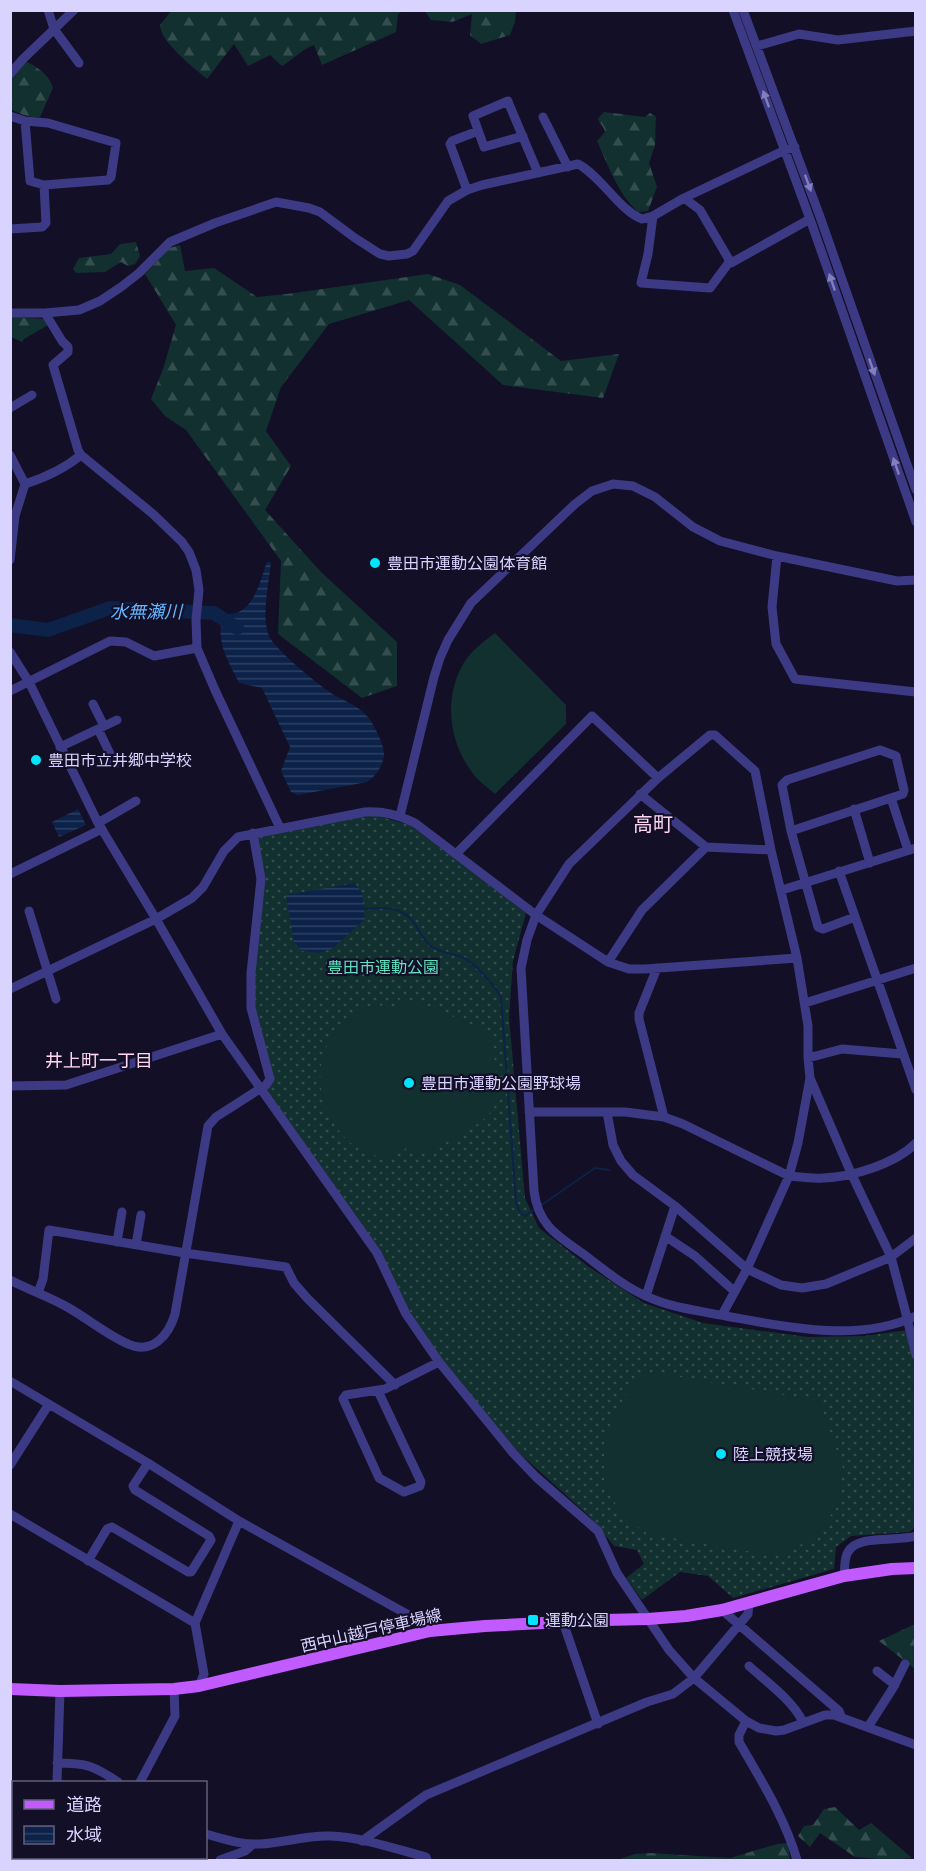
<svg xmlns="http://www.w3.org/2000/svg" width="926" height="1871" viewBox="0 0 926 1871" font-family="Arial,'Noto Sans JP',sans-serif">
  <defs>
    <pattern id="grass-dots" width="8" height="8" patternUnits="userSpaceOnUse" patternTransform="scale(1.5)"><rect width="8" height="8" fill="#12302f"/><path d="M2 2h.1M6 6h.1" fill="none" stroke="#344d4e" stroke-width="1.8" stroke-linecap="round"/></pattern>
    <pattern id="forest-firs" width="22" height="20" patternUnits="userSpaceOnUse" patternTransform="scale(1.5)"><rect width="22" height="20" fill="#12302f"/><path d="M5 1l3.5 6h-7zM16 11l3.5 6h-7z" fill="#344d4e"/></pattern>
    <pattern id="water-rules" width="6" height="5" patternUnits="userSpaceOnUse" patternTransform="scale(1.5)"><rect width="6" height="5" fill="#0c2248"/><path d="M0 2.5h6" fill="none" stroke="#2f4163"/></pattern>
  </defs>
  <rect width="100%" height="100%" fill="#130f26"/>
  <!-- grass -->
  <path fill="url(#grass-dots)" d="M374 815 410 825 526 913 513 961 509 1017 525 1198 539 1228 589 1267 644 1303 703 1323 808 1337 864 1336 915 1329V1528L909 1532 851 1536 836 1547 834 1569 733 1598 708 1576 680 1572 642 1600 626 1578 644 1564 637 1550 614 1546 590 1517 516 1450 439 1359 406 1305 379 1248 265 1091 271 1083 253 1001 258 834Z"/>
  <!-- forest -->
  <path fill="url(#forest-firs)" d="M171 11V10L403 11 398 14 396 32 322 65 314 45C302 49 294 59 282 66L270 55 248 66 234 44 207 79C193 67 161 43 160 25Z
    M425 11H516L515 22 510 35 481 44 470 35 472 14 452 22 431 20Z
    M25 61C37 67 49 74 53 88L40 117C30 118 19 114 11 109L10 75Z
    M604 112 645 117 650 113 656 117 655 145 649 163 657 187 648 211 638 212C617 192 609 167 597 141L605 132C604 126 599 124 598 118Z
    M136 242 140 256 135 264 128 266 121 262 105 272 76 273 73 269 79 258 111 254 120 244Z
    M180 245 185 271 214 268 257 297 287 294 428 274 460 285 561 361 619 354 603 398 503 385 409 300 329 324 281 387 266 431 291 466 265 510 321 572 397 642V686L362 698 278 634 281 561 186 430 165 416 151 399 163 369 176 325 145 274 170 248Z
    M10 317 45 319 48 325 24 339 22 342 11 337Z
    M915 1624V1669L879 1641Z
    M835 1807 859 1830 871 1823 912 1858 891 1860 855 1857 820 1833 810 1847 798 1836 804 1826 813 1825 824 1809Z
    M788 1843 790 1860H617L635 1854 651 1853 730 1858 777 1844Z"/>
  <!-- garden -->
  <path fill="#12302f" d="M495 633 566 705V724L495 794C487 787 477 780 471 771 449 741 444 699 462 666 469 652 483 642 495 633Z
    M400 999C418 1003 474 1022 485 1033 495 1043 494 1060 496 1072 497 1082 500 1095 496 1104 484 1128 439 1145 416 1157L409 1146 392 1158C384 1157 376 1156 369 1154 326 1137 305 1074 333 1036 344 1021 358 1011 376 1003L393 1012Z
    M657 1373 819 1401 843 1468 838 1505 818 1533 788 1553 764 1554 648 1534 621 1515 604 1480V1441L614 1415 632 1385 647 1374Z"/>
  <!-- water -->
  <path fill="url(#water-rules)" d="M267 562H271C269 583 261 617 269 636 275 650 320 686 334 695 345 701 356 705 365 714 373 721 385 746 384 756 382 767 376 776 367 782L298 795 291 792 281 771 290 747 262 688 239 683C228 661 213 638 225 614 253 616 259 584 267 562Z
    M78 809 86 825 59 837 52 822Z
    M355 883 362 893 365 919 332 949 319 953 302 951 294 943 286 895Z"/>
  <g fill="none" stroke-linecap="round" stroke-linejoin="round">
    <!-- stream -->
    <path stroke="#0c2248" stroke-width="2" d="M363 909C377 908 392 906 405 914 417 921 420 938 431 946 440 953 452 953 462 957 473 961 495 986 501 997L516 1202 520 1213 525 1216 535 1209
      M540 1206 595 1168 609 1170"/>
    <!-- river -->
    <path stroke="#0c2248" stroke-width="14" d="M10 625 48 630 110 608 214 613 237 628"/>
    <!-- minor -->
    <path stroke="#3d3a85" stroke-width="9" d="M48 10 54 29 79 63
      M733 10 810 219 916 522
      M743 10 819 214 916 490
      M757 46 799 34 838 40 916 31
      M10 74 23 59 74 10
      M10 116 25 121 48 123 116 143 111 177 108 180 44 185 30 181 25 121
      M543 117 568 167
      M523 136 484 147 473 116 508 101 509 104 538 173
      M467 190 450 144 452 141 478 131
      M684 198 700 210 731 263 810 219
      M653 216 648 254 641 283 710 288 730 261
      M10 229 42 227 46 223 44 185
      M10 313H45L79 310 100 301 121 287 139 273 170 242 215 223 276 202 309 208 320 212 355 238 380 254 389 256 407 254 413 251 448 201 467 190 482 185 578 164C601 176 621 212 642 219L653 216 684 198 785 150 795 147
      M45 313 62 341 68 347V352L53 365 78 450 81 455 153 514 182 542 189 552 196 570 199 590 196 620 197 648 215 690 280 828
      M10 408 32 395
      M10 455 25 484
      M10 519 15 516 25 484C47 477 64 469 81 455
      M777 556 772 607 776 644 795 679 916 692
      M10 560 15 516
      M10 652 29 682 98 823 156 919 222 1034 377 1253 406 1314 439 1362 513 1453 536 1477 598 1531 617 1573 669 1650 694 1678 746 1721 759 1728 776 1731 784 1730 825 1715H834L916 1745
      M10 691 110 641 126 642 154 656 197 648
      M93 704 104 726
      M98 729 115 764
      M60 747 117 720
      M640 794 706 847 771 850
      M891 798 908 850
      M854 809 870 863
      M400 816 434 677 440 658 448 640 471 603 575 504 592 491 613 484 633 486 655 497 693 527 720 541 777 556 897 581 916 580
      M98 823 136 801
      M791 831 903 794 904 790 896 756 880 750 787 780 782 785 791 831 818 927 823 929 855 917
      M457 853 592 716 658 778
      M839 871 916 1090
      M10 874 102 829
      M782 890 916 848
      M29 911 56 999
      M608 962 642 910 706 847
      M657 968 639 1013V1019L664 1117
      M10 989 156 919 192 898 203 887 224 851 238 837 365 812C384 811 398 815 415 823L536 915 608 962 629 969H645L797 958
      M805 1003 916 968
      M808 1058 842 1049 902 1054
      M10 1086 66 1085 222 1034
      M529 1112H625L664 1117 683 1124 789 1176C800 1177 812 1179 823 1178 852 1177 895 1164 916 1143
      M607 1112 613 1145 621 1161 633 1175 675 1206 747 1269 781 1285 802 1288 826 1284 891 1257 916 1238
      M665 1236 695 1256 734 1291
      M117 1242 122 1212
      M136 1245 141 1215
      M10 1280C29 1290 50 1297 69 1308 88 1319 107 1335 128 1344 152 1355 169 1335 175 1314L208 1126 216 1117 266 1085 270 1079 251 1008V973L261 879 253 833
      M38 1293 43 1279 49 1230 185 1253 286 1267 294 1283 307 1298 395 1385
      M646 1296 675 1206
      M722 1315 747 1269 789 1176 798 1143 810 1078
      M916 1316C858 1343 786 1327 726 1316 700 1311 671 1308 646 1296 623 1286 602 1268 582 1253 556 1235 538 1224 534 1191L521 968 527 940 536 915 569 864 658 778 710 735H715L755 771 771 850 797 958 808 1026V1058L810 1078 851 1173 891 1257 904 1306 916 1355
      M10 1381 148 1463 239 1521 423 1623 430 1631
      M378 1391 421 1482 420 1486 404 1492 379 1478 343 1399 346 1395 385 1389 439 1362
      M10 1465 49 1404
      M10 1514 195 1623
      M88 1561 107 1529 112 1527 188 1572H191L211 1540 209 1536 135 1490 133 1486 148 1463
      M844 1576C845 1568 844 1558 848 1552 857 1534 898 1542 916 1536
      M722 1610 839 1711 841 1716
      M563 1622 598 1724
      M749 1666C768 1683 792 1700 803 1722
      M877 1671 895 1685
      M199 1686 204 1674 195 1623 239 1521
      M746 1721 739 1735V1742C761 1780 785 1818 797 1860
      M868 1727 893 1688 905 1664
      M57 1763C87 1763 94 1766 118 1782
      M57 1782 60 1691
      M140 1782 175 1716 174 1689
      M206 1834C224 1839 241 1845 260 1844 284 1843 306 1835 330 1836 362 1837 395 1849 426 1857L427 1860
      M362 1841 426 1795 647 1702 673 1694 694 1678 748 1614 749 1603
      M54 1860V1858
      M220 1860 245 1851 253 1844"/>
    <!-- major -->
    <path stroke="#c25bff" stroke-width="12" d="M10 1689 60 1691 174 1689 199 1686 430 1631 485 1626 604 1620 648 1619 686 1616 722 1610 844 1576 892 1569 916 1568"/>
  </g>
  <!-- one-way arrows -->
  <defs><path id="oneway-solid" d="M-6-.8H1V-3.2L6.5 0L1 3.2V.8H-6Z" transform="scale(1.5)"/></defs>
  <g fill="#837fbc">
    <use href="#oneway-solid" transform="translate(766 99) rotate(-110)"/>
    <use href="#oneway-solid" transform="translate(808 183) rotate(70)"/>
    <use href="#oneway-solid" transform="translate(832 282) rotate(-109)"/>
    <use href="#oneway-solid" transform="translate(872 367) rotate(71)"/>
    <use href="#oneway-solid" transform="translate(896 466) rotate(-109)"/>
  </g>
  <!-- markers -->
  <g fill="#00e5ff" stroke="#130f26" stroke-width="2">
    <circle cx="375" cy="563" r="6"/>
    <circle cx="36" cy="760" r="6"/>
    <circle cx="409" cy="1083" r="6"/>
    <circle cx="721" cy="1454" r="6"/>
    <rect x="527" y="1614" width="12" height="12" rx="3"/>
  </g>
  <g text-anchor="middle" stroke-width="4.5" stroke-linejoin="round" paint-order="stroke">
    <!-- poi labels -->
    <g font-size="16" fill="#d9d4ff" stroke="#130f26" text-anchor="start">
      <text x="387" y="569">豊田市運動公園体育館</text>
      <text x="48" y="766">豊田市立井郷中学校</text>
      <text x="421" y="1089">豊田市運動公園野球場</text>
      <text x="733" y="1460">陸上競技場</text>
      <text x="545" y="1626">運動公園</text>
    </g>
    <!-- park labels -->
    <g font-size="16" fill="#5fe0c0" stroke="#130f26">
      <text x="383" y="973">豊田市運動公園</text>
    </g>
    <!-- street labels -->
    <g font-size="16" fill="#d9d4ff" stroke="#130f26">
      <text transform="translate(371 1630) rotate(-13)" y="6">西中山越戸停車場線</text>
    </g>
    <!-- water labels -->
    <g font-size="18" font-style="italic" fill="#62b6ff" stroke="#130f26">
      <text x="146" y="618">水無瀬川</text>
    </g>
    <!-- neighbourhood labels -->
    <g font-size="18" fill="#ffd6f0" stroke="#130f26">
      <text x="99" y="1067">井上町一丁目</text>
    </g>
    <!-- quarter labels -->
    <g font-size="20" fill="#ffd6f0" stroke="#130f26">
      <text x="653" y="831">高町</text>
    </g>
  </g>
  <!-- border -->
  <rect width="926" height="1871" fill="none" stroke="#d9d4ff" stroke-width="24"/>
  <!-- legend -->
  <rect x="12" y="1781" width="195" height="78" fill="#130f26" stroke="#625e7d" stroke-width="1.5"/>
  <rect x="24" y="1800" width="30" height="9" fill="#c25bff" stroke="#625e7d" stroke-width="1.5"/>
  <text x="66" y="1811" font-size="18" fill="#d9d4ff">道路</text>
  <rect x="24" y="1826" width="30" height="18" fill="url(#water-rules)" stroke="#625e7d" stroke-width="1.5"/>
  <text x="66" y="1841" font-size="18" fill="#d9d4ff">水域</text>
</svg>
